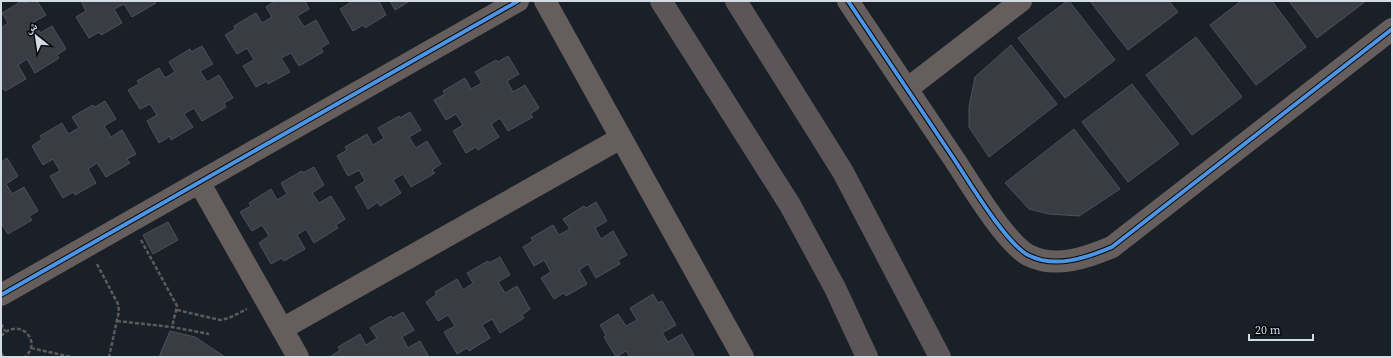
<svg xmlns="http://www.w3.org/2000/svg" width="1393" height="358" viewBox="0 0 1393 358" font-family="'Source Serif 4','Noto Naskh Arabic',serif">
  <rect width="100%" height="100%" fill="#192027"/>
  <!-- building -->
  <path fill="#393c42" stroke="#4e5158" d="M22 1 25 3 28 1H37L46 15 34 22 40 33 52 26 66 49 57 55 59 58 35 73 27 59 18 65 26 79 5 91 3 88 1 89V28L8 23 2 13Z
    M81 1H155L156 3 132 17 124 4 114 9 122 23 101 35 99 32 89 38 76 17 86 11Z
    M275 1H305L309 9 297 16 304 27 316 20 329 43 321 48 323 52 299 66 291 53 281 58 290 72 268 84 267 81 256 87 243 66 254 60 247 48 237 54 225 35 235 29 234 26 256 13 262 23 272 17 266 7Z
    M349 1H379L386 15 365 28 363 25 353 31 340 9 350 3Z
    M390 1H410L395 10Z
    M1067 1H1069L1115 60 1065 98 1018 38Z
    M1090 1H1169L1178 12 1128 50Z
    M1241 1H1272L1306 47 1256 85 1210 25Z
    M1289 1H1366L1317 38Z
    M1196 37 1242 97 1192 135 1146 75Z
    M1011 45 1057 104 989 157 969 127V107L975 77Z
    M202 46 213 64 200 71 207 82 219 75 233 98 224 103 226 107 202 121 194 108 184 114 193 127 171 140 170 136 159 143 147 121 157 115 150 104 140 109 128 90 139 84 137 81 159 68 165 78 175 72 169 62 190 49 191 52Z
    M508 56 519 74 507 81 513 92 525 85 539 108 530 114 533 117 508 131 500 118 491 124 499 137 478 150 476 147 466 153 453 131 463 125 456 114 446 120 434 100 445 94 443 91 465 78 471 89 482 83 475 72 496 60 498 62Z
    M1132 84 1179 144 1128 182 1082 122Z
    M105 101 116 119 104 126 111 137 122 130 136 154 127 159 130 163 106 177 97 163 88 169 96 183 75 195 73 192 63 198 50 176 60 171 53 159 43 165 32 146 42 139 40 136 62 123 68 134 79 128 72 117 93 105 95 107Z
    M410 112 421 130 409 137 416 148 427 141 441 164 432 170 435 173 411 187 403 174 393 180 401 193 380 206 378 202 368 209 355 187 365 181 359 170 348 176 337 156 347 150 345 147 367 134 373 145 384 138 378 128 399 116 400 118Z
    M1074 129 1120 189 1079 216 1049 214 1029 209 1005 183Z
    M7 158 18 176 6 184 12 194 24 187 38 211 29 216 32 220 8 234 1 223V162Z
    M314 167 324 185 312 193 319 203 331 196 345 219 336 225 338 228 314 243 306 229 297 235 305 249 284 261 282 258 271 264 259 243 269 236 262 225 252 231 240 212 251 206 249 203 271 189 277 200 287 194 281 183 302 171 303 173Z
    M596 202 607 221 595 228 601 239 613 231 627 255 618 260 620 264 596 278 588 264 579 270 587 284 566 296 564 293 554 299 541 278 551 272 544 260 534 266 523 247 533 241 531 238 553 225 559 235 570 229 563 219 584 206 586 208Z
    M168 222 178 240 153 254 143 235Z
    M500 257 510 275 498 282 505 293 517 286 530 309 522 315 524 318 500 333 492 319 482 325 490 338 469 351 467 348 457 354 444 332 455 326 448 315 438 321 426 302 436 295 435 292 457 279 463 290 473 283 467 273 488 261 489 263Z
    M653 294 658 303 662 301 676 325 662 333 668 342 682 334 694 355 691 357H630L626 351 616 357 604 337 606 335 600 325 618 314 626 326 637 320 630 308Z
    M403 312 414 330 402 337 408 348 420 341 429 357H330L340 350 338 347 360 334 366 345 377 338 370 328 391 316 393 318Z
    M170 331 195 337 225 357H159Z"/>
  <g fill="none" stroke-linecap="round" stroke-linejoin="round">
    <!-- path -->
    <path stroke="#5d5a5c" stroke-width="2.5" stroke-dasharray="4 2" stroke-linecap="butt" d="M141 240 177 306 172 327
      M97 264 118 304 119 311 109 357
      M177 310 220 320 229 318 247 309
      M117 321 172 327 209 334
      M1 324 5 331
      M1 336C20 316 43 342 25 357
      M31 348 71 357
      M1 353 4 357"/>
    <!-- street -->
    <path stroke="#665d5d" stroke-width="22" d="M545 1 743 357
      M848 1C884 55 920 109 956 162 971 185 1006 243 1028 255 1055 269 1086 258 1112 247L1392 29
      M907 89 1021 1
      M199 182 298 357
      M1 295 518 1
      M282 329 621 138"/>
    <!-- secondary -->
    <path stroke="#5d5658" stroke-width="22" d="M661 1 790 205 835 288 867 357
      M736 1 843 172 940 357"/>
    <!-- cycleway casing -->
    <g stroke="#05090e" stroke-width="6">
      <path id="cycleway" d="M848 1C884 55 920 109 956 162 971 185 1006 243 1028 255 1055 269 1086 258 1112 247L1392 29
        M1 295 518 1"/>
    </g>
    <!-- cycleway -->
    <use href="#cycleway" stroke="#4d94e3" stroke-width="4"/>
  </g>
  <!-- border -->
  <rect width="1393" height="358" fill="none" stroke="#d3dbe4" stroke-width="4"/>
  <!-- north arrow -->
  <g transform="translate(36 36) rotate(330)" stroke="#05090e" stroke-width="3" paint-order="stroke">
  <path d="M0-3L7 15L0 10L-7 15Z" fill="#d3dbe4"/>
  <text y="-6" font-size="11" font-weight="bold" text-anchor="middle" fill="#d3dbe4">ش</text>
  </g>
  <!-- scale -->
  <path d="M1249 334v6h64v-6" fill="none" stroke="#d3dbe4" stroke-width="2"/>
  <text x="1255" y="334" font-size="12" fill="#d3dbe4" stroke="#05090e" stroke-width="3" paint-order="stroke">20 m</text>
</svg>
